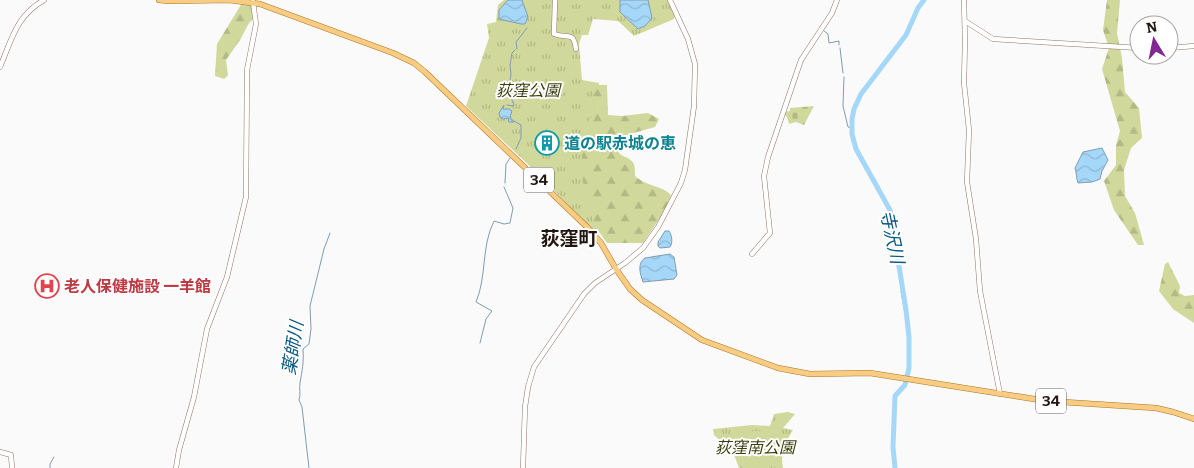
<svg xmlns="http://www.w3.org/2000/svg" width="1194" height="468" viewBox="0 0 1194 468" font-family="Bitter,'Noto Sans JP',serif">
  <defs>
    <pattern id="grass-tufts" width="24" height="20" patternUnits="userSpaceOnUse" patternTransform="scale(1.25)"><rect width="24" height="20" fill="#d0d89b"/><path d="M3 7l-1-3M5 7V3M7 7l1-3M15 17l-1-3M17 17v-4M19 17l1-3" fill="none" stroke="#b2b984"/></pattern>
    <pattern id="forest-firs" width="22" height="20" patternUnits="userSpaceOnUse" patternTransform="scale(1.25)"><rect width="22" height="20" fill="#d0d89b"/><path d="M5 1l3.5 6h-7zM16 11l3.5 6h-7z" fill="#b2b984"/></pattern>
    <pattern id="cemetery-stones" width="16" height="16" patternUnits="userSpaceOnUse" patternTransform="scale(1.25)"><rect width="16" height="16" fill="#d0d89b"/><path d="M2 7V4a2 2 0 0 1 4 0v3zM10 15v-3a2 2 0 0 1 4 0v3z" fill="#b2b984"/></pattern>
    <pattern id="water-waves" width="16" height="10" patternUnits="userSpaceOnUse" patternTransform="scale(1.25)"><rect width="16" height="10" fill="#a5d7f8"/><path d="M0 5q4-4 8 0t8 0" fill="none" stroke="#8eb8d4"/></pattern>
  </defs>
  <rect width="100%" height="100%" fill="#fafafa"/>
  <!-- grass -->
  <path fill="url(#grass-tufts)" d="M504 0H668L675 15 674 19 634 36 618 21 593 19 588 35H582L579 44 582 80 599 83 597 121 600 229 598 235 542 178V174L537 169 534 170 466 106 489 38 487 24 496 22 498 5Z
    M788 412 795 414 783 428 793 430C785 443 780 453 783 468H739L730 444H724L714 435 713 429 752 425 770 426 774 414Z"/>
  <!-- forest -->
  <path fill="url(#forest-firs)" d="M1107 0H1120L1117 33 1122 58 1125 92 1139 108 1142 138 1131 148 1124 170 1125 196 1135 213 1144 245H1138L1114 210 1104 181 1116 165V145L1120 131 1102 69 1109 48 1103 30Z
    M242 3H251L253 19 249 23 240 40 226 60 228 75 224 79 215 76 217 44Z
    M597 85H607L608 115 622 116 648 113 659 119 655 127 619 137 616 140C617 162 627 152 634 164 635 168 635 173 635 176 647 187 662 185 671 195L666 209 643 243H607L593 223 592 209 584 198 583 188 582 155 589 134 588 122 598 107 594 93Z
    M1168 262 1180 286 1179 293 1185 296 1194 295V323L1173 309 1159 291 1165 264Z"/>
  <!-- cemetery -->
  <path fill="url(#cemetery-stones)" d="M814 106 804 125 796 122 789 124 787 117 784 114V112L790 111V108Z"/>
  <!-- garden -->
  <path fill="#d0d89b" d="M759 431 771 433 774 435C773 447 770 457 771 468H742L739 461 732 432Z"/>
  <!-- water -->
  <path fill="url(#water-waves)" stroke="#7e9db3" d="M508 0H522L528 17 525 24H521L499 19V10Z
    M620 0H648L652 18 645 26 638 29 620 12Z
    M504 105 503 109H509L512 111 510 117 514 122H509L508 118 503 119 500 117 499 113Z
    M1102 148 1108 160 1102 171 1100 179 1092 182 1078 183C1076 178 1077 174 1075 168L1083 152Z
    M665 231H669C672 235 673 243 670 247L660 248 658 246V242Z
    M670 254 674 257 677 275 674 279 643 282C640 274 637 263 645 258Z"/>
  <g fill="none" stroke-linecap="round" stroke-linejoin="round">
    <!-- stream -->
    <path stroke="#7e9db3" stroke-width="1" d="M824 31 828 34 829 43 839 41V45
      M840 48 843 73
      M517 49 516 42 527 28
      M844 77 843 106 848 127 852 128
      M507 105 513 106 514 105 508 89 511 75 510 65 512 53 515 50
      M514 121 521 125V138L516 149
      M505 183 506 164 510 158
      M903 291H901L905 313
      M480 343 486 319 492 311 476 302C487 276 481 247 494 221L504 224 510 223 513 208 504 187
      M50 468V464L54 457
      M309 468 302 407 299 400C301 394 299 389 300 383 302 370 304 364 303 349L309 344 311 329 310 306 324 249 330 233"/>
    <!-- river -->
    <path stroke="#a5d7f8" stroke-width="5" d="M895 468 893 447 895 396 905 385 909 368V337L906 310 890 210 856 149 852 134V119L854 109 861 94 906 35 918 8 924 0"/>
    <!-- secondary casing -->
    <g stroke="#927367" stroke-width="5.5">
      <path id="secondary" d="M555 0 554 34C568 39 573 30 576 49
        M964 0 965 41 964 83 969 130 967 182 976 239 980 291 1000 394
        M965 21 993 39 1139 48
        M1169 48 1194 46
        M0 67C12 39 16 16 44 0
        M752 254 770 233 764 176 768 157 801 60 832 13 837 0
        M0 452 11 455 12 468
        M176 468 179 450 194 397 207 329 227 277 246 197 247 70 256 24 253 2
        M523 468 525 407 528 387 534 367 584 294 595 283 625 263 643 248 658 227 681 183 685 170 694 106 695 64 688 39 670 0"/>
    </g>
    <!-- primary casing -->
    <g stroke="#ab7625" stroke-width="6">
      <path id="primary" d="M159 0 169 1 229 0 260 4 393 53 414 63 425 72 587 227 601 243 616 269 630 289 642 300 702 340 778 368 810 374 870 373 1047 401 1156 408 1173 412 1194 419"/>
    </g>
    <!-- secondary -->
    <use href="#secondary" stroke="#fff" stroke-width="4.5"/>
    <!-- primary -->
    <use href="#primary" stroke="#f9cc83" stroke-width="5"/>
  </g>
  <!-- icons -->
  <defs>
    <g id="building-ring" transform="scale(1.25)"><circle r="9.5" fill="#fff" stroke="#0f9aa8" stroke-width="1.5"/><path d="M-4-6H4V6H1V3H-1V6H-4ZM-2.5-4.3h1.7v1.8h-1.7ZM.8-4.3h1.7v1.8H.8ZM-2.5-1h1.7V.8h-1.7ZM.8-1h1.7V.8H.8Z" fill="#0f9aa8"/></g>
    <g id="hospital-ring" transform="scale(1.25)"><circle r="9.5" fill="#fff" stroke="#e0444e" stroke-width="1.5"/><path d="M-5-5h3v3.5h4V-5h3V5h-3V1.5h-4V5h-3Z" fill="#e0444e"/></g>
  </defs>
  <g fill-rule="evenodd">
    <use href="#building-ring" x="547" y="143"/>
    <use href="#hospital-ring" x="47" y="286"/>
  </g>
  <g text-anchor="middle" stroke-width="4" stroke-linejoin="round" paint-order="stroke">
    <!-- shield labels -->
    <g fill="#fff" stroke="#645c58" stroke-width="1">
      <rect x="524" y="167.5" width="30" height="25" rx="4"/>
      <rect x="1036" y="388.5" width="30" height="25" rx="4"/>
    </g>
    <g font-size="15" font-weight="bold" fill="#221611">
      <text x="539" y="185">34</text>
      <text x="1051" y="406">34</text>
    </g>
    <!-- park labels -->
    <g font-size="16" font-style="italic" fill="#3c400d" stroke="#fff">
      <text x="528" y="96">荻窪公園</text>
      <text x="755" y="453">荻窪南公園</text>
    </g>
    <!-- culture labels -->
    <g font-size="16" font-weight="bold" fill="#0d838f" stroke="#fff" text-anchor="start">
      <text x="564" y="149">道の駅赤城の恵</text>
    </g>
    <!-- health labels -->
    <g font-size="16" font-weight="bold" fill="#be3a42" stroke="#fff" text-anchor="start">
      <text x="64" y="292">老人保健施設 一羊館</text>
    </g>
    <!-- water labels -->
    <g font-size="18" font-style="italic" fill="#0b5a81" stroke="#fff">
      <text transform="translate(892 237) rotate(78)" y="6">寺沢川</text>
      <text transform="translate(293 348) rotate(-81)" y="6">薬師川</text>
    </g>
    <!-- quarter labels -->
    <g font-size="19" font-weight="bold" fill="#221611" stroke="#fff">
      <text x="569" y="245">荻窪町</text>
    </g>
  </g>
  <!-- north arrow -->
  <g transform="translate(1154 40) rotate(350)"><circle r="24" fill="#ffffff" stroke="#a7a2a0"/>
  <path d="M0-4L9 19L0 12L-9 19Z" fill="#832793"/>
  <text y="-8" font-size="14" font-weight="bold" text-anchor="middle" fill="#221611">N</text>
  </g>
</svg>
